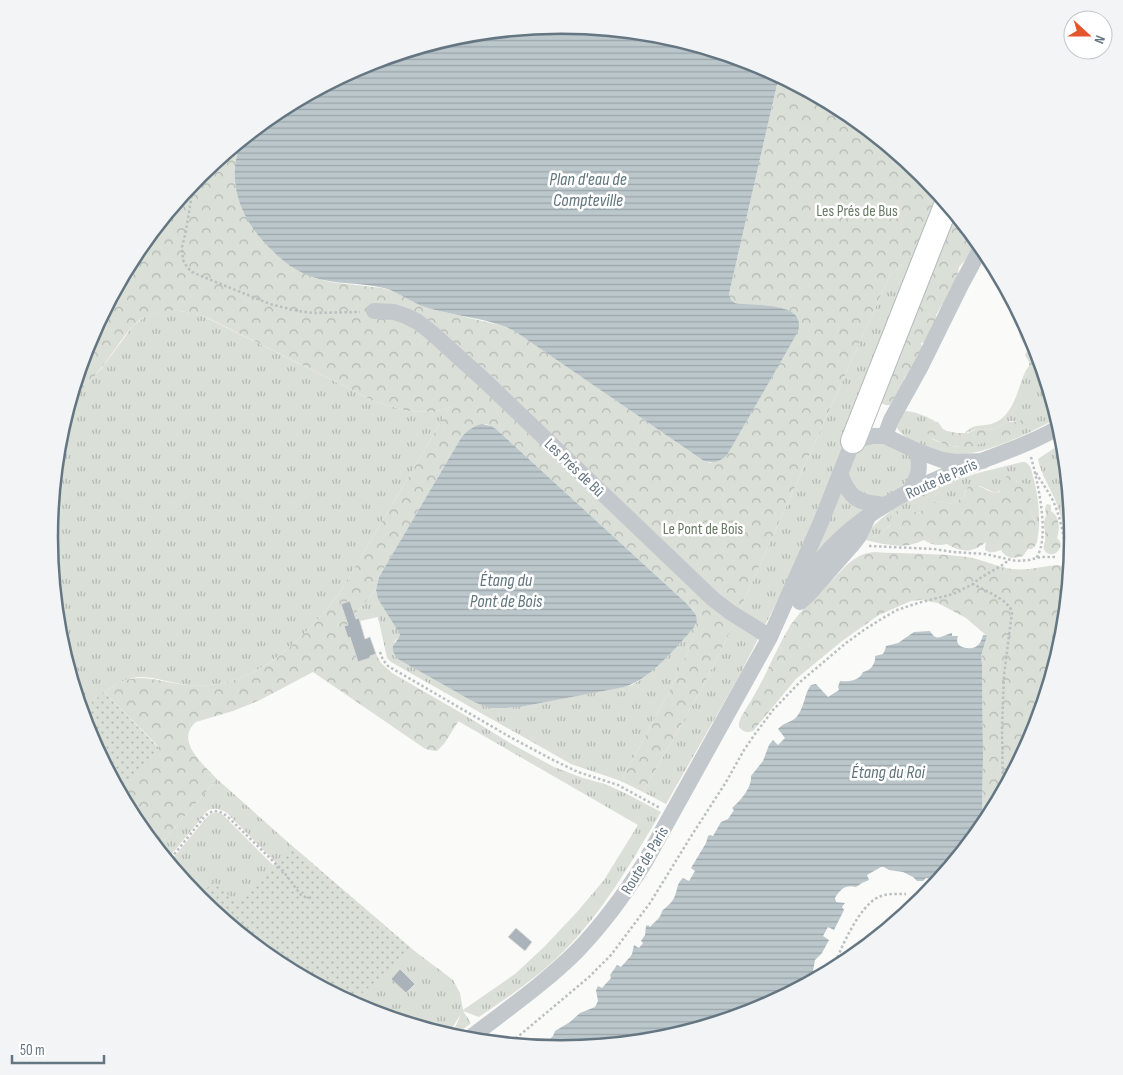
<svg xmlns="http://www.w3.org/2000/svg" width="1123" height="1075" viewBox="0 0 1123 1075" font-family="'Sofia Sans Condensed',sans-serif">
  <defs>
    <pattern id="grass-tufts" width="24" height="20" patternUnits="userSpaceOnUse" patternTransform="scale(1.25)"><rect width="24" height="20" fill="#dadfd7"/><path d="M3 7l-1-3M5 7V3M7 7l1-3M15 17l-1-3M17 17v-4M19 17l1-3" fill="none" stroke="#b4b9b4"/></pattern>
    <pattern id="forest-crowns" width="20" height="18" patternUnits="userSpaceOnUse" patternTransform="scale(1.25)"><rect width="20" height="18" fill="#dadfd7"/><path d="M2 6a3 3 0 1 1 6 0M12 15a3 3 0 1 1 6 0" fill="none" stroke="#b4b9b4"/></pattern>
    <pattern id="garden-dots" width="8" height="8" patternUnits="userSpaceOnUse" patternTransform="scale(1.25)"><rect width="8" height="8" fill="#dadfd7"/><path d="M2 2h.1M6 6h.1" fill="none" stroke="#b4b9b4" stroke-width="1.8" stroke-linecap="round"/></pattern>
    <pattern id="water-rules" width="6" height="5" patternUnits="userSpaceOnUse" patternTransform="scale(1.25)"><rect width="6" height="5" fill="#bbc7cb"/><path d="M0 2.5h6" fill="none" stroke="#9ca6aa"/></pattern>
  </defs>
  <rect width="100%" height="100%" fill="#fafaf8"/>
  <!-- grass -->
  <path fill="url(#grass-tufts)" d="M939 194 941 196 815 522 780 596 738 678 666 804 643 792 702 688 727 638 890 275 913 255 919 244Z
    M163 310C178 310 191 312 205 317L376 402 407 411 434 412 450 407 339 594C313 627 278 665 237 679 222 685 205 686 188 685 170 684 150 674 132 678 121 681 113 686 104 692L120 793 88 733 59 637 49 537 59 437 70 402 101 369 133 326 147 315Z
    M1025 372 1026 377H1038L1040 374H1042L1046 378 1058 418C1028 433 983 458 949 454 941 453 932 448 923 445 914 442 900 436 896 426L904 411C914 411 926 416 935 421H933L932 439C959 452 970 447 997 438 1008 435 1017 433 1026 426L1018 422 1010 421 994 429 987 430 977 429 965 433C974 423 979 427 991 424 1013 418 1017 391 1025 372Z
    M877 440 907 451 914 462 906 485 884 498 861 495 847 476 858 446Z
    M1065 441 1074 538 1070 575C1069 550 1065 525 1056 502 1050 487 1041 475 1038 459Z
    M1022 462C1025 462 1026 462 1029 465 1032 468 1032 475 1034 480 1039 500 1041 522 1037 542V528L1030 510 1031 501 1020 483H1017L1016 480 996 493 993 492 980 486H971L965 491 964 498C960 499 957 502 953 503 948 505 945 501 941 501 932 502 925 508 919 513L912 511C900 519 881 527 879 542L882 544 866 540 869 530 882 518 895 508 916 497 950 482 978 473Z
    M839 488 867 509 809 568Z
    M376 590 378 599 400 632 399 637 394 642 476 703C492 708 505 708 520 707L632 685C656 672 674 649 693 629L694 630 692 643 668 694 621 781 571 764 391 662 387 658 378 617 360 621 359 618 356 619 354 615Z
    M463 714 510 743 554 767 583 778 605 784 627 794 661 812C632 861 604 911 563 952 538 977 508 997 479 1017L463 1011 471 1023 453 1037H451L461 1014 447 1036 365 1011 277 963 199 900 169 863 207 817C212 812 217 811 223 815L286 878 290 877 227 813C220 809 214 807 207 811L167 860 157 848 217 779 291 845 412 949 453 980 460 993 463 1010 515 974 544 947 577 912 604 880 638 825 458 721Z"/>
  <!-- forest -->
  <path fill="url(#forest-crowns)" d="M779 76 846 112 924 175 939 194 919 244 913 255 890 275 727 638 702 688 643 792 621 781 668 694 692 643 694 631 693 629 696 625 693 610 496 429 486 424 461 438 379 577 376 590 354 615 346 618 348 625 344 626 348 637H351L358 662 370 658V656L376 654 381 663 392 673 463 714 444 744 437 751 429 750 424 748 313 672 260 700 233 711 196 722C174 741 204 765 217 779L157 848 135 822 120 793 159 747 104 692C109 689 115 685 120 682 143 672 165 684 188 685 204 686 222 685 237 679 277 666 313 627 339 594L450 407 434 412 407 411 376 402 206 317C181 309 154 305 134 325 122 337 112 355 101 368 92 380 80 391 70 402L88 341 136 253 199 175 242 140 236 159 311 277 330 282 382 288 396 292 423 306 436 310 503 326 516 332 529 341 704 461 711 463 799 328C800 323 799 318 794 314 785 307 748 305 735 303L731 300 729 294Z
    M952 209 980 244 959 267 956 282 945 302 942 305 936 315V322L925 342 921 343 923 352 904 379 903 384 890 405H886L880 403Z
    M1013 300 1035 342 1046 378 1042 374H1040L1038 377 1033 379 1026 377 1025 372 1029 366V362L1025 355 1028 349C1015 337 1018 316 1013 300Z
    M1024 418 1028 419V423L1026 426 1019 432 967 448 946 445 929 437 927 432 932 421 938 422 943 429 947 431 957 433H968L977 429 987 430 994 429 1008 422H1018Z
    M1009 475 1015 477 1017 483H1023L1029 486V495L1032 504 1030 510 1037 528V542L1035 546 1032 549H1028L1023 556C1014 559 1006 559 1001 550 996 552 990 554 985 550L986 542C973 553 961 553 947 544 938 546 932 545 924 540 913 545 903 547 891 545 887 544 884 545 879 542 878 535 885 529 891 525 888 506 907 509 919 513 925 508 931 501 941 501 944 501 949 505 953 503 957 502 959 499 964 498 968 469 990 498 999 492 1005 487 999 479 1009 475Z
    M1047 504 1051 505V511C1060 517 1060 528 1057 538 1063 543 1061 549 1056 553 1052 555 1048 555 1045 551 1042 547 1045 544 1045 540 1046 534 1044 529 1044 523 1044 521 1045 518 1046 515 1046 510 1044 509 1047 504Z
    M874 552C905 554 936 553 967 557 982 559 996 567 1012 569 1028 571 1043 566 1058 565L1062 566 1063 569 1065 629 1064 638 1035 734 987 822 984 827 982 817 983 755 982 664 981 656 987 636 966 618 938 603 921 600 911 601 879 615 842 641 796 679 753 731C747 733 743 732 739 727V723L741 717C749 704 757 691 764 677 773 659 781 640 792 623 804 607 819 593 834 578 847 565 855 554 874 552Z"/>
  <!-- garden -->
  <path fill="url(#garden-dots)" d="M104 692 159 748 120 793 88 733 81 712Z
    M291 845 412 949 351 1003 277 963 198 899 213 881 238 904Z"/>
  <!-- water -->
  <path fill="url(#water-rules)" d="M561 25 662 35 758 64 779 76 729 294 731 300 735 303C750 306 798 302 799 323 800 327 798 331 796 335L727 455C720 462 714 463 704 461L529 341C521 335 512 329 503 326 478 317 450 315 425 307 411 302 399 292 384 288 360 282 336 285 312 277 298 272 285 263 274 252 242 223 224 183 242 140L277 111 366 64 462 35Z
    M481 424 491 426 496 429 687 604C695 613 701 618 693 629 674 649 651 679 624 687L520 707 506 708H491L476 703 398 659C387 645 396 646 400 634L378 599 376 590 379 577 461 438C467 431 472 427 481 424Z
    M930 631C937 643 942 635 952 633V636H958C953 648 970 651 977 646 980 644 982 639 983 635H986L987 636 981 656 982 664 983 755 982 817 984 827 942 878V876L932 874V879L926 878 923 881H917L913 877 903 872 889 870 884 867H881L867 875 869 880 862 883 856 887C846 884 840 889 835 898L836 902 845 903 842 907 844 910 834 930 828 927 823 936 829 940 822 953 815 960 813 971 816 973 815 981 812 982 808 980 806 985 757 1011 661 1040 561 1050 541 1048 553 1036 555 1031 570 1022 580 1013 595 1007 598 1001 596 990 598 986 602 988 611 978 610 975 617 965 621 967 630 957 632 954 634 945 639 948 643 943 641 941 645 935 646 926 648 925 650 927C655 921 661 918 662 911 666 907 671 904 674 898 678 890 676 884 683 878L689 881 695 871 691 868 706 843 708 836 710 835 713 836 721 822 728 819 734 810 732 808C740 801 752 788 751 776L763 761 769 745 773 740 778 745 785 738 778 729C784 722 794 722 798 715 805 705 804 694 811 685L816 684 828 697 839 690 838 687 840 681C849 682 859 681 863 672 871 671 876 663 875 656L883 654 885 650 886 646 898 643 914 632Z"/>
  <!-- building -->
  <path fill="#aab3b9" stroke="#dcdcda" d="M350 601 356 619 359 618 365 639 370 637 376 654 370 656V658L358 662 350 637 348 638 344 626 348 625 341 604Z
    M516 928 532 942 525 951 508 937Z
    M400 969 415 984 406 993 391 979Z"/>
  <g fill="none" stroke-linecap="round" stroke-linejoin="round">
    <!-- highway casing -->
    <g stroke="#b4b9bd" stroke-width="26">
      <path id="highway" d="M853 441 947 203"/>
    </g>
    <!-- path -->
    <path stroke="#bbbfc2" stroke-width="2.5" stroke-dasharray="2.5 2.5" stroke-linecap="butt" d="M194 181 186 231 182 247 183 260 187 267 192 272 206 278 270 304 298 311 313 313 360 312
      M1031 457C1037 479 1051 538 1036 558
      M1036 473C1042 483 1049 492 1054 503 1067 533 1067 570 1068 603
      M869 546 934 549 953 552 985 554 1016 561 1029 560 1041 557H1057
      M380 652 383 660 388 666 510 737 553 760 578 772 618 785 660 808
      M1003 794 1002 728 1004 675 1012 612C1008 599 985 591 973 584 983 574 997 570 1009 560
      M168 862 205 816C214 808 221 811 229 818L283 871 301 895 305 897 312 898
      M832 971C839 952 859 905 879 897 887 893 897 894 906 894
      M508 1045 589 977 611 955 650 903 690 838 726 782 744 750 755 734 773 710 800 682 846 643 864 630 883 618 897 610 918 603 953 594 973 584"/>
    <!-- minor -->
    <path stroke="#c3c8cc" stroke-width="16" d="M374 311 394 312 406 316 418 322 432 333 484 380 713 599 730 612 770 637
      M885 436 891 420 921 366 961 285 982 246
      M840 473C850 499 856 502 884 505
      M910 491C919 474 921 470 917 451
      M797 595C807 579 817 563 830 549 873 503 927 482 984 460 1010 450 1036 441 1061 426
      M800 602 808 595 852 545 859 536 867 519
      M466 1041C503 1012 543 985 577 951 603 924 625 894 645 862L770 637 821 522 853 441 872 436H885L917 451 942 460 955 462 983 461"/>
    <!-- highway -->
    <use href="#highway" stroke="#fff" stroke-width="24"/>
  </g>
  <g text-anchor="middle" stroke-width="5" stroke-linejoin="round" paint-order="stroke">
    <!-- park labels -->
    <g font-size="16" fill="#687a64" stroke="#fff">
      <text x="857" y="216">Les Prés de Bus</text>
      <text x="703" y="534">Le Pont de Bois</text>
    </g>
    <!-- street labels -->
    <g font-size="16" fill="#657683" stroke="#fff">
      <text transform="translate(575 467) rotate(44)" y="6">Les Prés de Bû</text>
      <text transform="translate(941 478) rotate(-24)" y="6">Route de Paris</text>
      <text transform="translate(644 860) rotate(-59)" y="6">Route de Paris</text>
    </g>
    <!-- water labels -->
    <g font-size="18" font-style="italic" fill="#60757c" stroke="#fff">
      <text x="588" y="185">Plan d'eau de<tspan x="588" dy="21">Compteville</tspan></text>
      <text x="506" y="586">Étang du<tspan x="506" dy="21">Pont de Bois</tspan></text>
      <text x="888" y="778">Étang du Roi</text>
    </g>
  </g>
  <!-- crop -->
  <path d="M0 0H1123V1075H0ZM58 537a503 503 0 1 1 1006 0a503 503 0 1 1-1006 0Z" fill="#f3f4f5" fill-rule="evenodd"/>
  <path fill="none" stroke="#657683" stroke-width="2.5" d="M58 537a503 503 0 1 1 1006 0a503 503 0 1 1-1006 0Z"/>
  <!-- north arrow -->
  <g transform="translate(1088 35) rotate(111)"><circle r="24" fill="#ffffff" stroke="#c1c8cd"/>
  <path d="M0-4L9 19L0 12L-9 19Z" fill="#e4572e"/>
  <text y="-8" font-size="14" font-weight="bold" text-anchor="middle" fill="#657683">N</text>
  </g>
  <!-- scale -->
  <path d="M12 1055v8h92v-8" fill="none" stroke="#657683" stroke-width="2.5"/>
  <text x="20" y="1055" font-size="15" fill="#657683" stroke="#ffffff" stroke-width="4" paint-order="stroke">50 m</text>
</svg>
